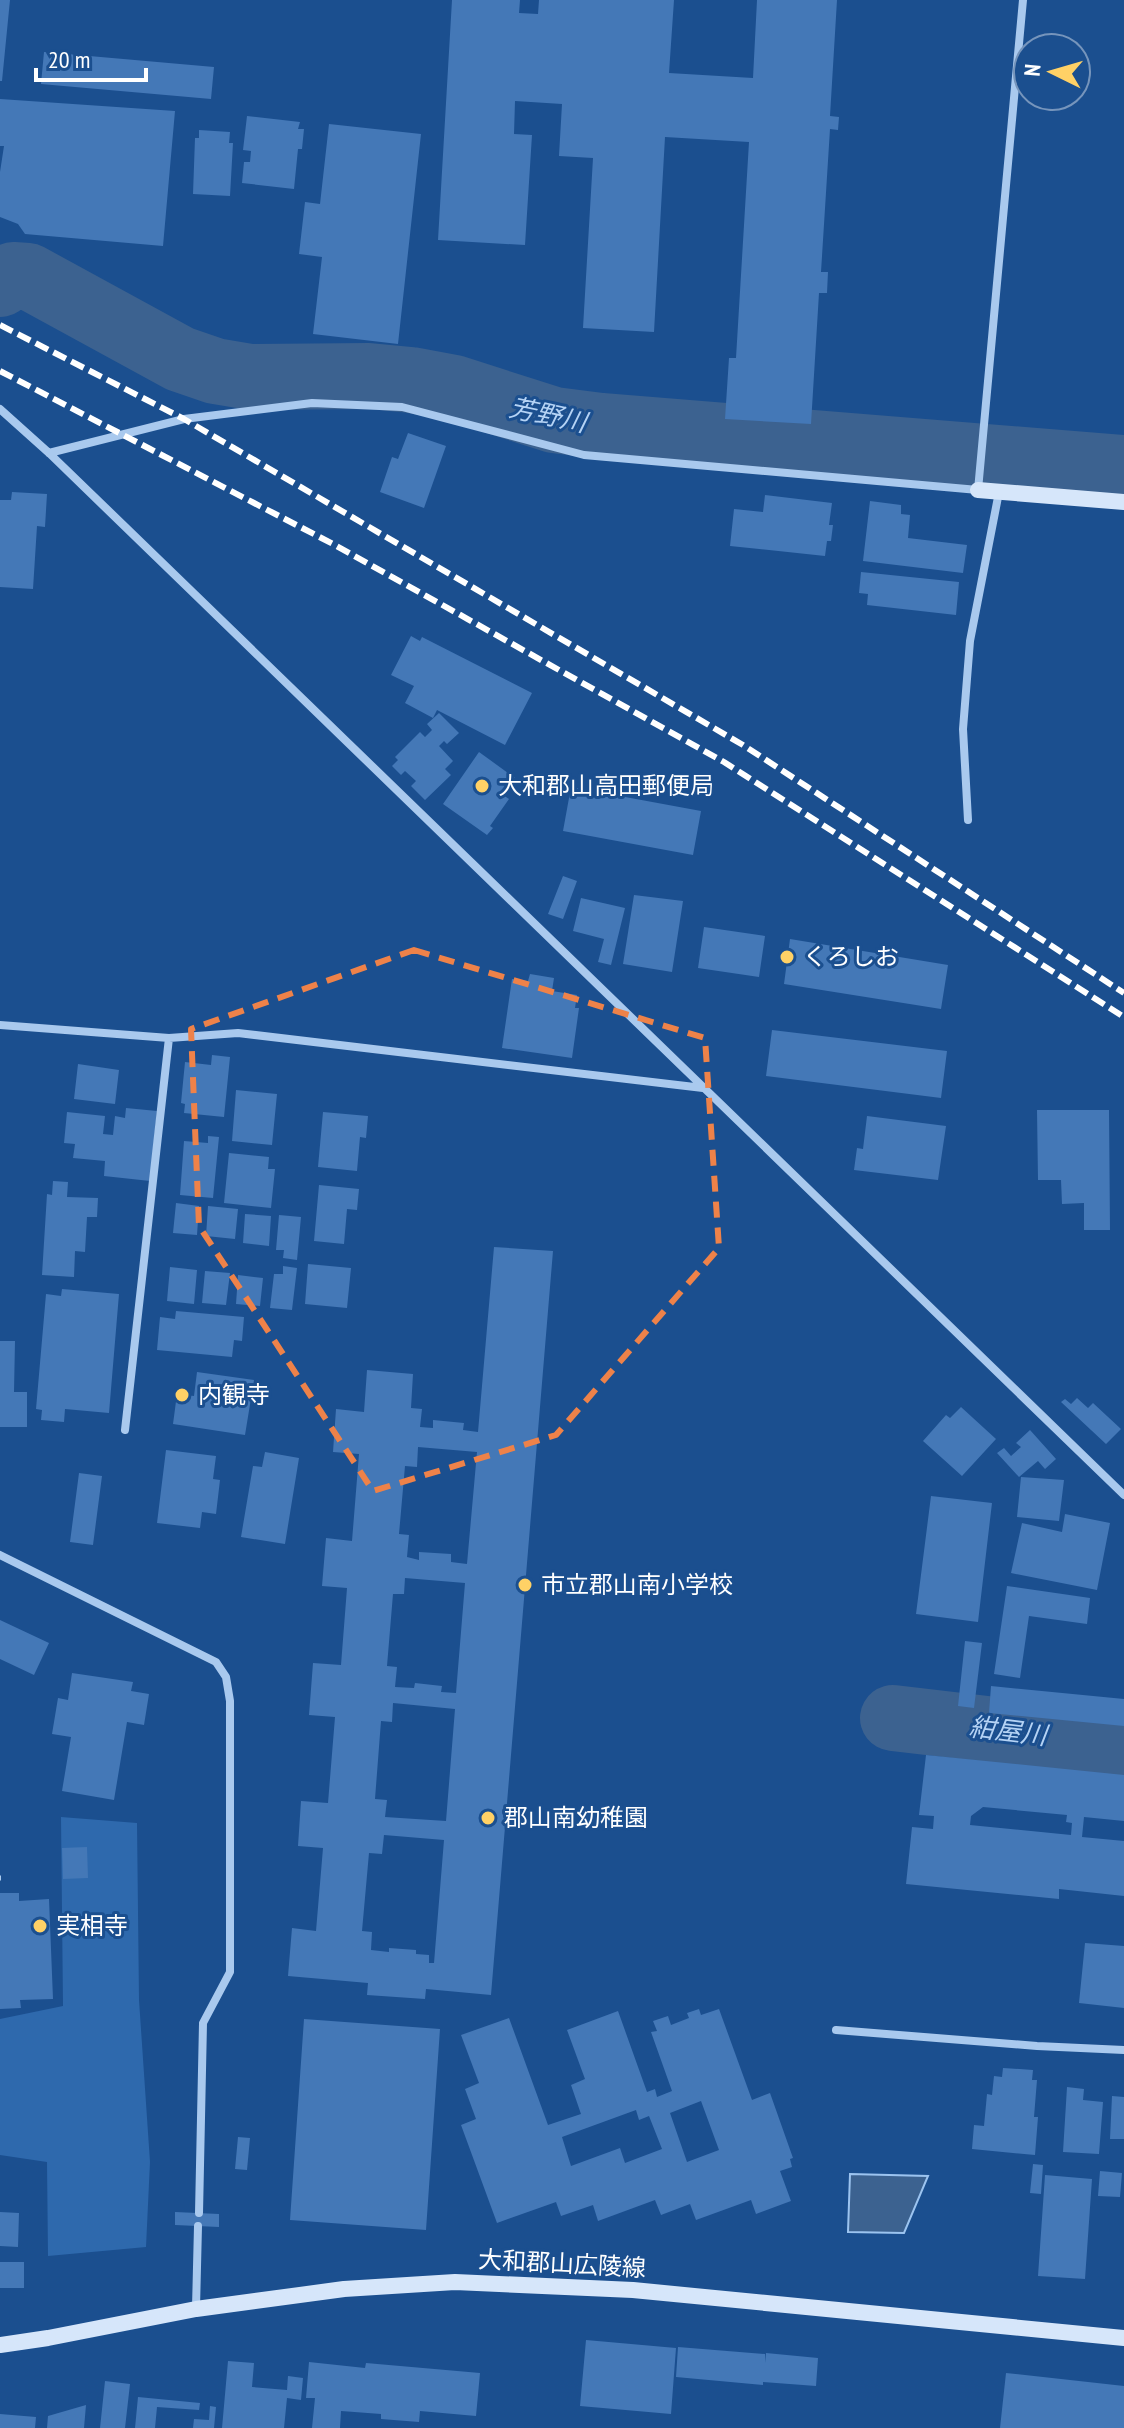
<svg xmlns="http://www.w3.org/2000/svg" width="1124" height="2428" viewBox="0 0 1124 2428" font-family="'PT Sans Narrow','Noto Sans JP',sans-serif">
  <rect width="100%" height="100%" fill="#1b4f8f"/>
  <!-- green -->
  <path fill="#2e69ad" d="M61 1817 137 1823 139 2000 150 2162 146 2247 48 2256 47 2162 0 2155V2019L63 2006Z"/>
  <!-- water -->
  <path fill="#3c6290" stroke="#9cc4f0" stroke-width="2" d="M850 2174 928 2176 904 2233 848 2232Z"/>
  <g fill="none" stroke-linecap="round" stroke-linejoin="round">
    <!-- river -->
    <path stroke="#3c6290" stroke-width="66" d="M0 284 13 275 28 276 180 359 215 371 251 377 369 376 411 380 454 388 554 420 601 426 1124 468
      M893 1718 1124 1745"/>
  </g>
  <!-- building -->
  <path fill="#4478b7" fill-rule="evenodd" d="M0 0H10L2 81H0Z
    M452 0H520L519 13 538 14 539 0H674L669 73 753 78 757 0H837L830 116 839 117 838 130 830 129 821 272H828L827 293H819L811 424 725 419 729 358H736L749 142 665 137 654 332 583 328 593 158 559 156 562 104 515 101 514 134 532 135 525 245 438 240Z
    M44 52 214 67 211 99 41 84Z
    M0 99 175 111 163 246 25 234 18 224 0 217V172L4 146H0Z
    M247 116 300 122 298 129H304L302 149H298L294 189 242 183 244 162H250L251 151 243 150Z
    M329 124 421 134 398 344 313 334 322 257 299 254 305 202 320 204Z
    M199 130 230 132 229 143H233L230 196 193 194 195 138H199Z
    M408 433 446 446 424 508 380 492 392 457 398 459Z
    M12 492 47 494 45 527 37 526 33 589 0 587V500H11Z
    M765 495 832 503 829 525H833L831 541H827L825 556 730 546 734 509 763 512Z
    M870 501 901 505V514L910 515 908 538 967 545 963 573 863 561Z
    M861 572 959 582 956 615 867 605 868 594 859 593Z
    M411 636 420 641 422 637 532 693 505 745 437 710 433 718 405 703 414 686 391 675Z
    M439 713 459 733 447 744 444 741 439 746 453 761 445 769 451 775 425 800 411 786 416 781 405 771 401 775 392 766 398 760 395 757 420 732 425 737 432 730 427 724Z
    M479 752 515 778 503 795 509 799 490 826 493 828 487 835 443 804Z
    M571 787 701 811 693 855 563 831Z
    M563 876 577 881 563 919 548 914Z
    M634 895 683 901 672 972 623 964Z
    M581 898 625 908 611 965 598 962 604 939 573 931Z
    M704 927 765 936 759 977 698 968Z
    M790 939 948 965 941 1009 784 984Z
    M530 974 554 978 552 991 577 995 575 1008H579L572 1058 502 1048 512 979 528 981Z
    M772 1030 947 1051 941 1098 766 1076Z
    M212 1055 230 1057 224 1117 184 1113 185 1104 181 1103 185 1062 211 1065Z
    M78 1064 119 1070 115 1104 74 1099Z
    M236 1090 277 1094 272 1145 232 1141Z
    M126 1108 157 1111 150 1181 104 1176 105 1161 73 1158 75 1144 64 1143 67 1112 105 1116 103 1134 113 1135 115 1116 125 1118Z
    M1037 1110H1109L1110 1230H1084V1203L1062 1204 1061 1180H1038Z
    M323 1112 368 1116 366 1138 360 1137 357 1171 318 1167Z
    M867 1116 946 1126 938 1180 854 1170 857 1148 863 1149Z
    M208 1136 219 1137 213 1198 180 1195 184 1141 208 1143Z
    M229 1153 269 1157 268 1169H275L271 1208 224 1203Z
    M53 1181 68 1182 67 1197 98 1198 97 1217H87L85 1252 75 1251 74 1277 42 1275 47 1194 52 1195Z
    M319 1185 359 1189 357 1210 347 1209 344 1244 314 1241Z
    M176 1203 199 1206 197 1235 173 1233Z
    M208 1206 238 1209 235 1239 206 1236Z
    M245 1214 271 1216 269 1246 243 1243Z
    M279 1215 301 1217 297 1260 283 1258 284 1250H276Z
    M494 1247 553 1251 491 1995 426 1989 425 1999 367 1995 368 1983 288 1976 292 1928 316 1931 323 1848 298 1846 301 1801 328 1803 335 1717 309 1715 313 1663 341 1665 347 1588 322 1586 326 1538 352 1541 359 1454 333 1452 336 1409 364 1412 367 1370 413 1374 411 1408 422 1409 420 1427 433 1428V1420L464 1423 463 1430 478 1432ZM418 1447 477 1452 467 1564 451 1562V1554L419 1552V1560L407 1557 409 1535 399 1534 405 1466 417 1467ZM405 1578 465 1583 456 1693 441 1692 442 1686 415 1683 414 1688 395 1687 397 1667 387 1666 393 1594H404ZM393 1703 455 1709 446 1821 385 1817 387 1800 375 1799 381 1721 392 1722ZM384 1835 444 1840 434 1963H429V1955L416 1954V1950L389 1948V1952L371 1950 372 1932 362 1931 369 1853 382 1854Z
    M308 1264 351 1268 347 1308 305 1304Z
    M283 1266 297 1268 292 1310 270 1308 274 1274H283Z
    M170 1267 197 1270 194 1304 167 1301Z
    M205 1271 230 1273 226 1305 202 1303Z
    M238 1275 263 1278 260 1306 236 1304Z
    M62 1289 119 1294 109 1413 65 1409 64 1422 41 1420 42 1410 36 1409 46 1294 61 1296Z
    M176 1311 244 1317 242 1341 234 1340 232 1357 157 1350 160 1317 175 1319Z
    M0 1341H15L14 1392H27V1427H0Z
    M197 1372 254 1380 245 1435 173 1424 177 1394 194 1396Z
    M1077 1398 1088 1408 1093 1403 1121 1429 1106 1444 1061 1402 1065 1399 1071 1404Z
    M961 1407 996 1439 962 1476 923 1441 946 1415 950 1418Z
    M1030 1430 1056 1459 1045 1469 1038 1461 1019 1477 997 1453 1004 1448 1011 1456 1021 1447 1016 1443Z
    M166 1450 216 1456 213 1479 220 1480 216 1514 202 1512 200 1528 157 1523Z
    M265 1452 299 1458 285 1544 241 1537 253 1466 262 1467Z
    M79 1473 102 1476 93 1545 70 1542Z
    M1021 1477 1064 1480 1059 1521 1017 1517Z
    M931 1496 992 1503 978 1622 916 1614Z
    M1065 1514 1110 1523 1097 1590 1011 1573 1022 1523 1062 1532Z
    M1007 1586 1090 1598 1087 1624 1029 1616 1020 1678 994 1674Z
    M0 1620 49 1643 34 1675 0 1659Z
    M965 1641 982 1643 974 1708 958 1706Z
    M72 1673 133 1682 131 1691 149 1694 144 1725 127 1722 114 1800 62 1791 71 1737 52 1734 58 1698 68 1700Z
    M991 1686 1124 1699V1726L989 1713Z
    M926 1755 1124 1775V1821L1084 1817 1082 1837 1124 1841V1896L1059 1889V1899L906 1884 912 1827 933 1829 934 1816 919 1815ZM983 1807 1067 1815 1066 1822 1072 1823 1071 1835 970 1825 971 1816Z
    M87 1847 88 1878 63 1879 62 1848Z
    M0 1893H19V1901L49 1899 53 1999 20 2000 21 2008 0 2009Z
    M1085 1943 1124 1946V2008L1079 2003Z
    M699 2009 701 2015 719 2009 752 2100 770 2093 793 2158 790 2159 792 2167 780 2171 791 2201 756 2214 751 2200 696 2220 690 2204 661 2215 655 2200 598 2221 593 2205 561 2216 556 2202 497 2223 461 2125 476 2119 465 2089 479 2083 461 2035 509 2018 548 2125 581 2114 571 2085 585 2079 567 2030 618 2011 647 2092 655 2089 657 2097 672 2091 651 2032 657 2031 653 2021 668 2016 671 2025 689 2018 687 2013ZM701 2101 719 2150 687 2162 670 2113ZM636 2110 639 2120 649 2116 662 2149 625 2163 620 2148 571 2166 562 2137Z
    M304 2019 440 2029 426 2230 290 2220Z
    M1003 2068 1033 2070 1032 2080H1037L1034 2117H1038L1035 2155 972 2149 974 2125 984 2126 987 2094 992 2095 994 2076 1002 2077Z
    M1067 2087 1084 2089 1083 2100 1103 2102 1099 2154 1063 2152Z
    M1112 2096 1124 2097V2139H1110Z
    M238 2137 250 2138 247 2170 235 2169Z
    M1033 2164 1043 2165 1041 2194 1030 2193Z
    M1100 2171 1122 2173 1120 2197 1098 2196Z
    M1045 2175 1092 2179 1085 2279 1038 2276Z
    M0 2212 19 2213 18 2247 0 2246Z
    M175 2212 219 2214V2227L175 2225Z
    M0 2262H24V2288H0Z
    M586 2340 676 2348 671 2414 580 2406Z
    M678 2347 765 2354V2363L766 2353 818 2358 816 2386 763 2382V2385L676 2377Z
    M228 2361 254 2363 252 2387 287 2390 288 2376 303 2378 301 2400 287 2398 284 2428H222Z
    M309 2362 365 2368 366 2363 480 2373 476 2416 420 2411 419 2422 381 2419V2414L341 2411 340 2428H312L315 2398H306Z
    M1006 2373 1124 2386V2428H1000Z
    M105 2381 130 2384 125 2428H100Z
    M138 2397 200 2403 199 2410 157 2407 155 2428H135Z
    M86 2405 84 2428H47L48 2416Z
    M210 2406 216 2407 214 2428H193L194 2419 209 2420Z
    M0 2414 36 2417 35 2428H0Z"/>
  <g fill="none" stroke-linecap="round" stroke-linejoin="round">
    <!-- path -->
    <path stroke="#a9c9ee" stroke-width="5" stroke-dasharray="4 6" stroke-linecap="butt" d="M0 1878H1"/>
    <!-- street -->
    <path stroke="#a9c9ee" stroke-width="8" d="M0 409 49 453 1124 1495
      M49 453 184 419 312 403 402 407 584 455 978 490 1023 0
      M968 820 963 729 970 641 999 492
      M0 1025 169 1038 238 1033 703 1088
      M125 1430 169 1038
      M0 1555 216 1662 226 1677 230 1701V1972L203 2023 199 2213
      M836 2030 1037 2046 1124 2050
      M196 2308 198 2226"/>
    <!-- secondary -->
    <path stroke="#d6e6fa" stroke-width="16" d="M978 490 1124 502
      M0 2345 48 2338 196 2309 344 2289 455 2282 633 2290 1124 2338"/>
    <!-- rail -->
    <path stroke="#fff" stroke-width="6" stroke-dasharray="14 6" stroke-linecap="butt" d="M0 325 184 419 743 745 1124 993
      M0 371 333 544 724 762 1124 1017"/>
  </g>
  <!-- marked area -->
  <path fill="none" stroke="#ee8249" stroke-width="6" stroke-dasharray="16 10" stroke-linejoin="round" d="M414 950 705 1038 719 1248 556 1435 373 1491 199 1226 191 1029Z"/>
  <!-- markers -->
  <g fill="#ffd166" stroke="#1b4f8f" stroke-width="3">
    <circle cx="482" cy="786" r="8"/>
    <circle cx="787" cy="957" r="8"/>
    <circle cx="182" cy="1395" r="8"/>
    <circle cx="525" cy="1585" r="8"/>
    <circle cx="488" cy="1818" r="8"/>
    <circle cx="40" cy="1926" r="8"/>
  </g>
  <g text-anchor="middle" stroke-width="6" stroke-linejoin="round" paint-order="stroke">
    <!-- poi labels -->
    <g font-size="24" fill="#fff" stroke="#1b4f8f" text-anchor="start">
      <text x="498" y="794">大和郡山高田郵便局</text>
      <text x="803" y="965">くろしお</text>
      <text x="198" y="1403">内観寺</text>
      <text x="541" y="1593">市立郡山南小学校</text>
      <text x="504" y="1826">郡山南幼稚園</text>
      <text x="56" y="1934">実相寺</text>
    </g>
    <!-- street labels -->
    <g font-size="24" fill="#fff" stroke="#1b4f8f">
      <text transform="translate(562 2264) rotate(3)" y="8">大和郡山広陵線</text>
    </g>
    <!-- water labels -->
    <g font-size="26" font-style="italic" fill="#b5d3f5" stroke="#1b4f8f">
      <text transform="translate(548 415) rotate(12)" y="9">芳野川</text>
      <text transform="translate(1008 1731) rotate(7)" y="9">紺屋川</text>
    </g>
  </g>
  <!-- north arrow -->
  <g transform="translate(1052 72) rotate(275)"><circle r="38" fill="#1b4f8f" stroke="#7695bc" stroke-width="2"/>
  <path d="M0-6L14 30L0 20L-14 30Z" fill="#ffd166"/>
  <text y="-12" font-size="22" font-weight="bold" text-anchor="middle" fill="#ffffff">N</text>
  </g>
  <!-- scale -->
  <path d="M36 68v12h110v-12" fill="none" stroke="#ffffff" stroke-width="4"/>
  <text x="48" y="68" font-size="24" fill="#ffffff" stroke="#1b4f8f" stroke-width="6" paint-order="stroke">20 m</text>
</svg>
